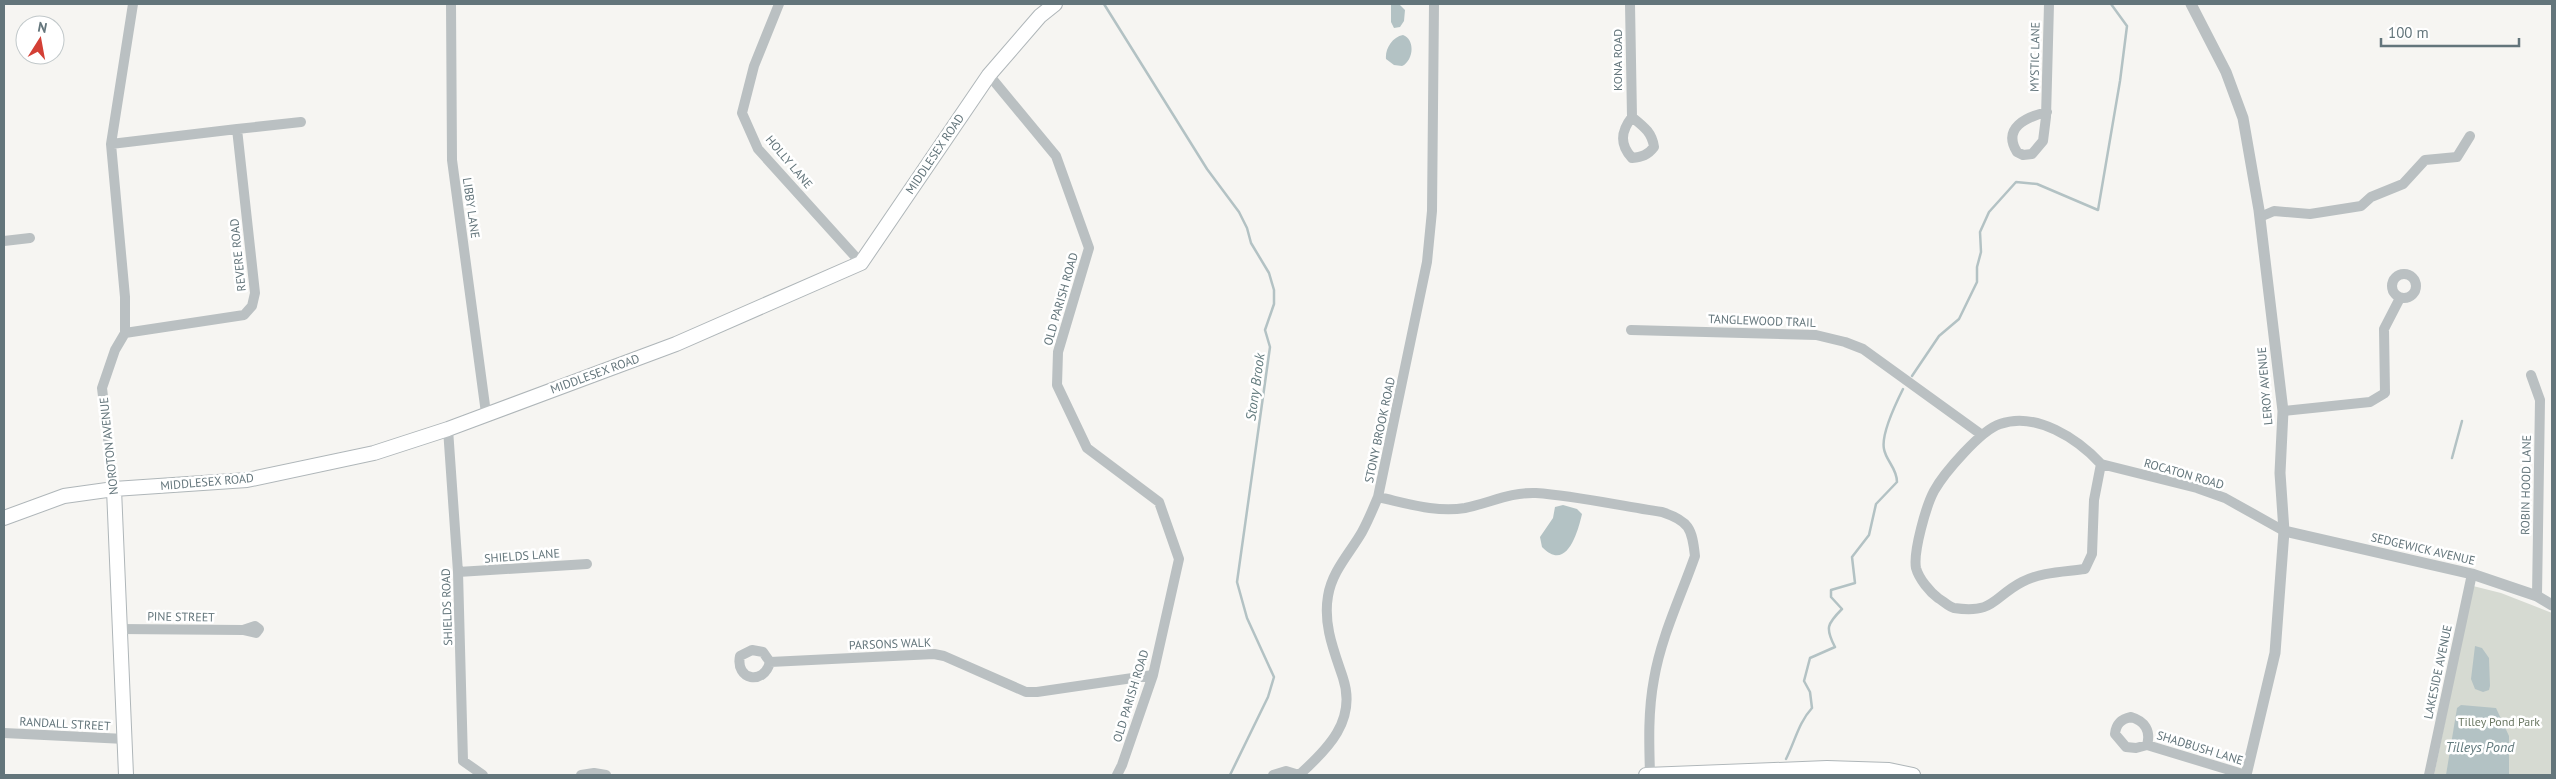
<svg xmlns="http://www.w3.org/2000/svg" width="2556" height="779" viewBox="0 0 2556 779" font-family="'PT Sans',sans-serif">
  <rect width="100%" height="100%" fill="#f6f5f2"/>
  <!-- green -->
  <path fill="#d6dad2" d="M2473 586 2501 593 2552 613V775H2434Z"/>
  <!-- water -->
  <path fill="#b3c2c4" d="M1391 4H1399L1405 10 1404 21 1400 27 1394 28 1391 22Z
    M1403 35C1416 40 1413 61 1402 66L1394 65 1386 59C1385 49 1392 37 1403 35Z
    M1563 505 1577 509 1582 514C1578 531 1567 573 1542 547L1540 537 1553 518 1555 507Z
    M2475 646 2482 648 2489 658 2490 686 2489 690 2483 692 2475 689 2471 679Z
    M2461 705 2496 708 2509 736V775H2446L2457 708Z"/>
  <g fill="none" stroke-linecap="round" stroke-linejoin="round">
    <!-- stream -->
    <path stroke="#b3c2c4" stroke-width="2.5" d="M1104 4 1207 169 1239 212 1247 228 1251 243 1269 273 1274 290V304L1265 330 1270 347 1237 582 1247 618 1274 677 1268 697 1230 775
      M1912 376 1939 336 1959 319 1977 282V267L1981 252 1980 232 1989 212 2016 182 2037 184 2098 210 2120 81 2127 26 2111 4
      M2452 458 2462 421
      M1786 759C1795 741 1799 722 1812 708L1810 692 1804 681 1810 658 1835 647C1825 628 1827 624 1842 609L1831 597V590L1855 583 1852 557 1869 535 1876 504 1897 482C1897 468 1886 461 1884 449 1881 435 1896 403 1903 389"/>
    <!-- secondary casing -->
    <g stroke="#afb6b9" stroke-width="16">
      <path id="secondary" d="M114 489 126 775
        M4 518 64 496 114 489 247 480 374 453 448 429 676 344 861 263 989 75 1040 16 1055 4
        M1646 775 1827 768 1889 770 1913 775"/>
    </g>
    <!-- minor -->
    <path stroke="#bac0c2" stroke-width="10" d="M451 4 452 160 486 413
      M779 4 754 66 742 113 758 149 861 263
      M1630 4 1632 117C1621 131 1619 144 1632 158 1642 157 1648 155 1654 147 1652 132 1643 126 1632 117
      M989 75 1056 156 1089 248 1058 352 1057 385 1087 448 1159 502 1179 559 1153 675 1122 765 1117 775
      M2047 112C2026 117 2002 128 2017 152L2023 155 2032 154 2043 141 2046 117 2049 4
      M237 129 301 122
      M111 144 237 129 255 293 252 306 244 315 125 333
      M2260 217 2274 211 2310 214 2361 206 2371 197 2403 184 2425 160 2457 157 2470 136
      M4 241 30 238
      M2392 286a12 12 0 1 1 24 0a12 12 0 1 1-24 0Z
      M1631 330 1816 335 1845 342 1863 349 1982 435
      M2531 375 2540 400 2537 596
      M2283 411 2370 402 2385 393 2384 329 2400 298
      M448 429 458 572 463 761 483 775
      M2101 464 2094 500 2092 554 2085 569C2063 572 2041 572 2022 582 1993 597 1995 614 1954 608 1949 607 1943 601 1938 598 1930 592 1919 579 1916 568 1913 552 1926 506 1934 491 1944 473 1981 430 2000 424 2036 411 2078 439 2101 464L2197 488 2225 498 2284 531
      M114 489 102 388 115 350 125 333V297L111 144 133 4
      M1378 497C1406 503 1436 513 1465 508 1490 503 1510 492 1536 493 1578 496 1620 506 1662 512 1689 521 1692 528 1695 556 1681 596 1661 637 1654 679 1648 711 1649 742 1650 774
      M458 572 587 564
      M119 629 243 630 256 633 259 629 255 626 243 630
      M770 662 763 652 752 650 740 656C735 680 764 686 770 662L934 654 944 656 1026 692H1037L1153 675
      M4 733 125 739
      M2147 745C2151 731 2145 721 2131 717 2121 719 2116 724 2115 734L2126 747 2136 748 2147 745 2246 775
      M581 775 594 773 606 775
      M1273 775 1286 771 1299 775
      M1299 775C1328 749 1357 720 1343 678 1334 651 1323 625 1328 596 1332 571 1350 553 1362 532 1368 521 1373 509 1378 497L1427 262 1432 211 1434 4
      M2429 775 2472 574"/>
    <!-- tertiary -->
    <path stroke="#bac0c2" stroke-width="11" d="M2191 4 2226 72 2243 118 2259 210 2283 411 2280 473 2284 531 2275 653 2246 775
      M2284 531 2472 574 2537 596 2552 605"/>
    <!-- secondary -->
    <use href="#secondary" stroke="#fff" stroke-width="14"/>
  </g>
  <g text-anchor="middle" stroke-width="5" stroke-linejoin="round" paint-order="stroke">
    <!-- street labels -->
    <g font-size="12" fill="#63757b" stroke="#fff">
      <text transform="translate(2035 57) rotate(-89)" y="4">MYSTIC LANE</text>
      <text transform="translate(1618 60) rotate(-90)" y="4">KONA ROAD</text>
      <text transform="translate(935 154) rotate(-56)" y="4">MIDDLESEX ROAD</text>
      <text transform="translate(789 162) rotate(50)" y="4">HOLLY LANE</text>
      <text transform="translate(471 208) rotate(82)" y="4">LIBBY LANE</text>
      <text transform="translate(238 255) rotate(-96)" y="4">REVERE ROAD</text>
      <text transform="translate(1061 299) rotate(-74)" y="4">OLD PARISH ROAD</text>
      <text transform="translate(1762 321) rotate(2)" y="4">TANGLEWOOD TRAIL</text>
      <text transform="translate(595 374) rotate(-20)" y="4">MIDDLESEX ROAD</text>
      <text transform="translate(2265 386) rotate(-95)" y="4">LEROY AVENUE</text>
      <text transform="translate(1380 430) rotate(-78)" y="4">STONY BROOK ROAD</text>
      <text transform="translate(109 446) rotate(-96)" y="4">NOROTON AVENUE</text>
      <text transform="translate(2184 474) rotate(16)" y="4">ROCATON ROAD</text>
      <text transform="translate(207 482) rotate(-5)" y="4">MIDDLESEX ROAD</text>
      <text transform="translate(2526 485) rotate(-89)" y="4">ROBIN HOOD LANE</text>
      <text transform="translate(2423 549) rotate(13)" y="4">SEDGEWICK AVENUE</text>
      <text transform="translate(522 556) rotate(-4)" y="4">SHIELDS LANE</text>
      <text transform="translate(447 607) rotate(-92)" y="4">SHIELDS ROAD</text>
      <text transform="translate(181 617) rotate(1)" y="4">PINE STREET</text>
      <text transform="translate(890 644) rotate(-2)" y="4">PARSONS WALK</text>
      <text transform="translate(2438 672) rotate(-78)" y="4">LAKESIDE AVENUE</text>
      <text transform="translate(1131 696) rotate(-73)" y="4">OLD PARISH ROAD</text>
      <text transform="translate(65 724) rotate(3)" y="4">RANDALL STREET</text>
      <text transform="translate(2200 748) rotate(17)" y="4">SHADBUSH LANE</text>
    </g>
    <!-- park labels -->
    <g font-size="12" fill="#6c7965" stroke="#fff">
      <text x="2499" y="726">Tilley Pond Park</text>
    </g>
    <!-- water labels -->
    <g font-size="14" font-style="italic" fill="#637b7e" stroke="#fff">
      <text transform="translate(1255 387) rotate(-82)" y="5">Stony Brook</text>
      <text x="2480" y="752">Tilleys Pond</text>
    </g>
  </g>
  <!-- border -->
  <rect width="2556" height="779" fill="none" stroke="#63757b" stroke-width="10"/>
  <!-- north arrow -->
  <g transform="translate(40 40) rotate(11)"><circle r="24" fill="#ffffff" stroke="#c1c8ca"/>
  <path d="M0-4L9 19L0 12L-9 19Z" fill="#d33f35"/>
  <text y="-8" font-size="14" font-weight="bold" text-anchor="middle" fill="#63757b">N</text>
  </g>
  <!-- scale -->
  <path d="M2381 38v8h138v-8" fill="none" stroke="#63757b" stroke-width="2.5"/>
  <text x="2388" y="38" font-size="15" fill="#63757b" stroke="#ffffff" stroke-width="4" paint-order="stroke">100 m</text>
</svg>
